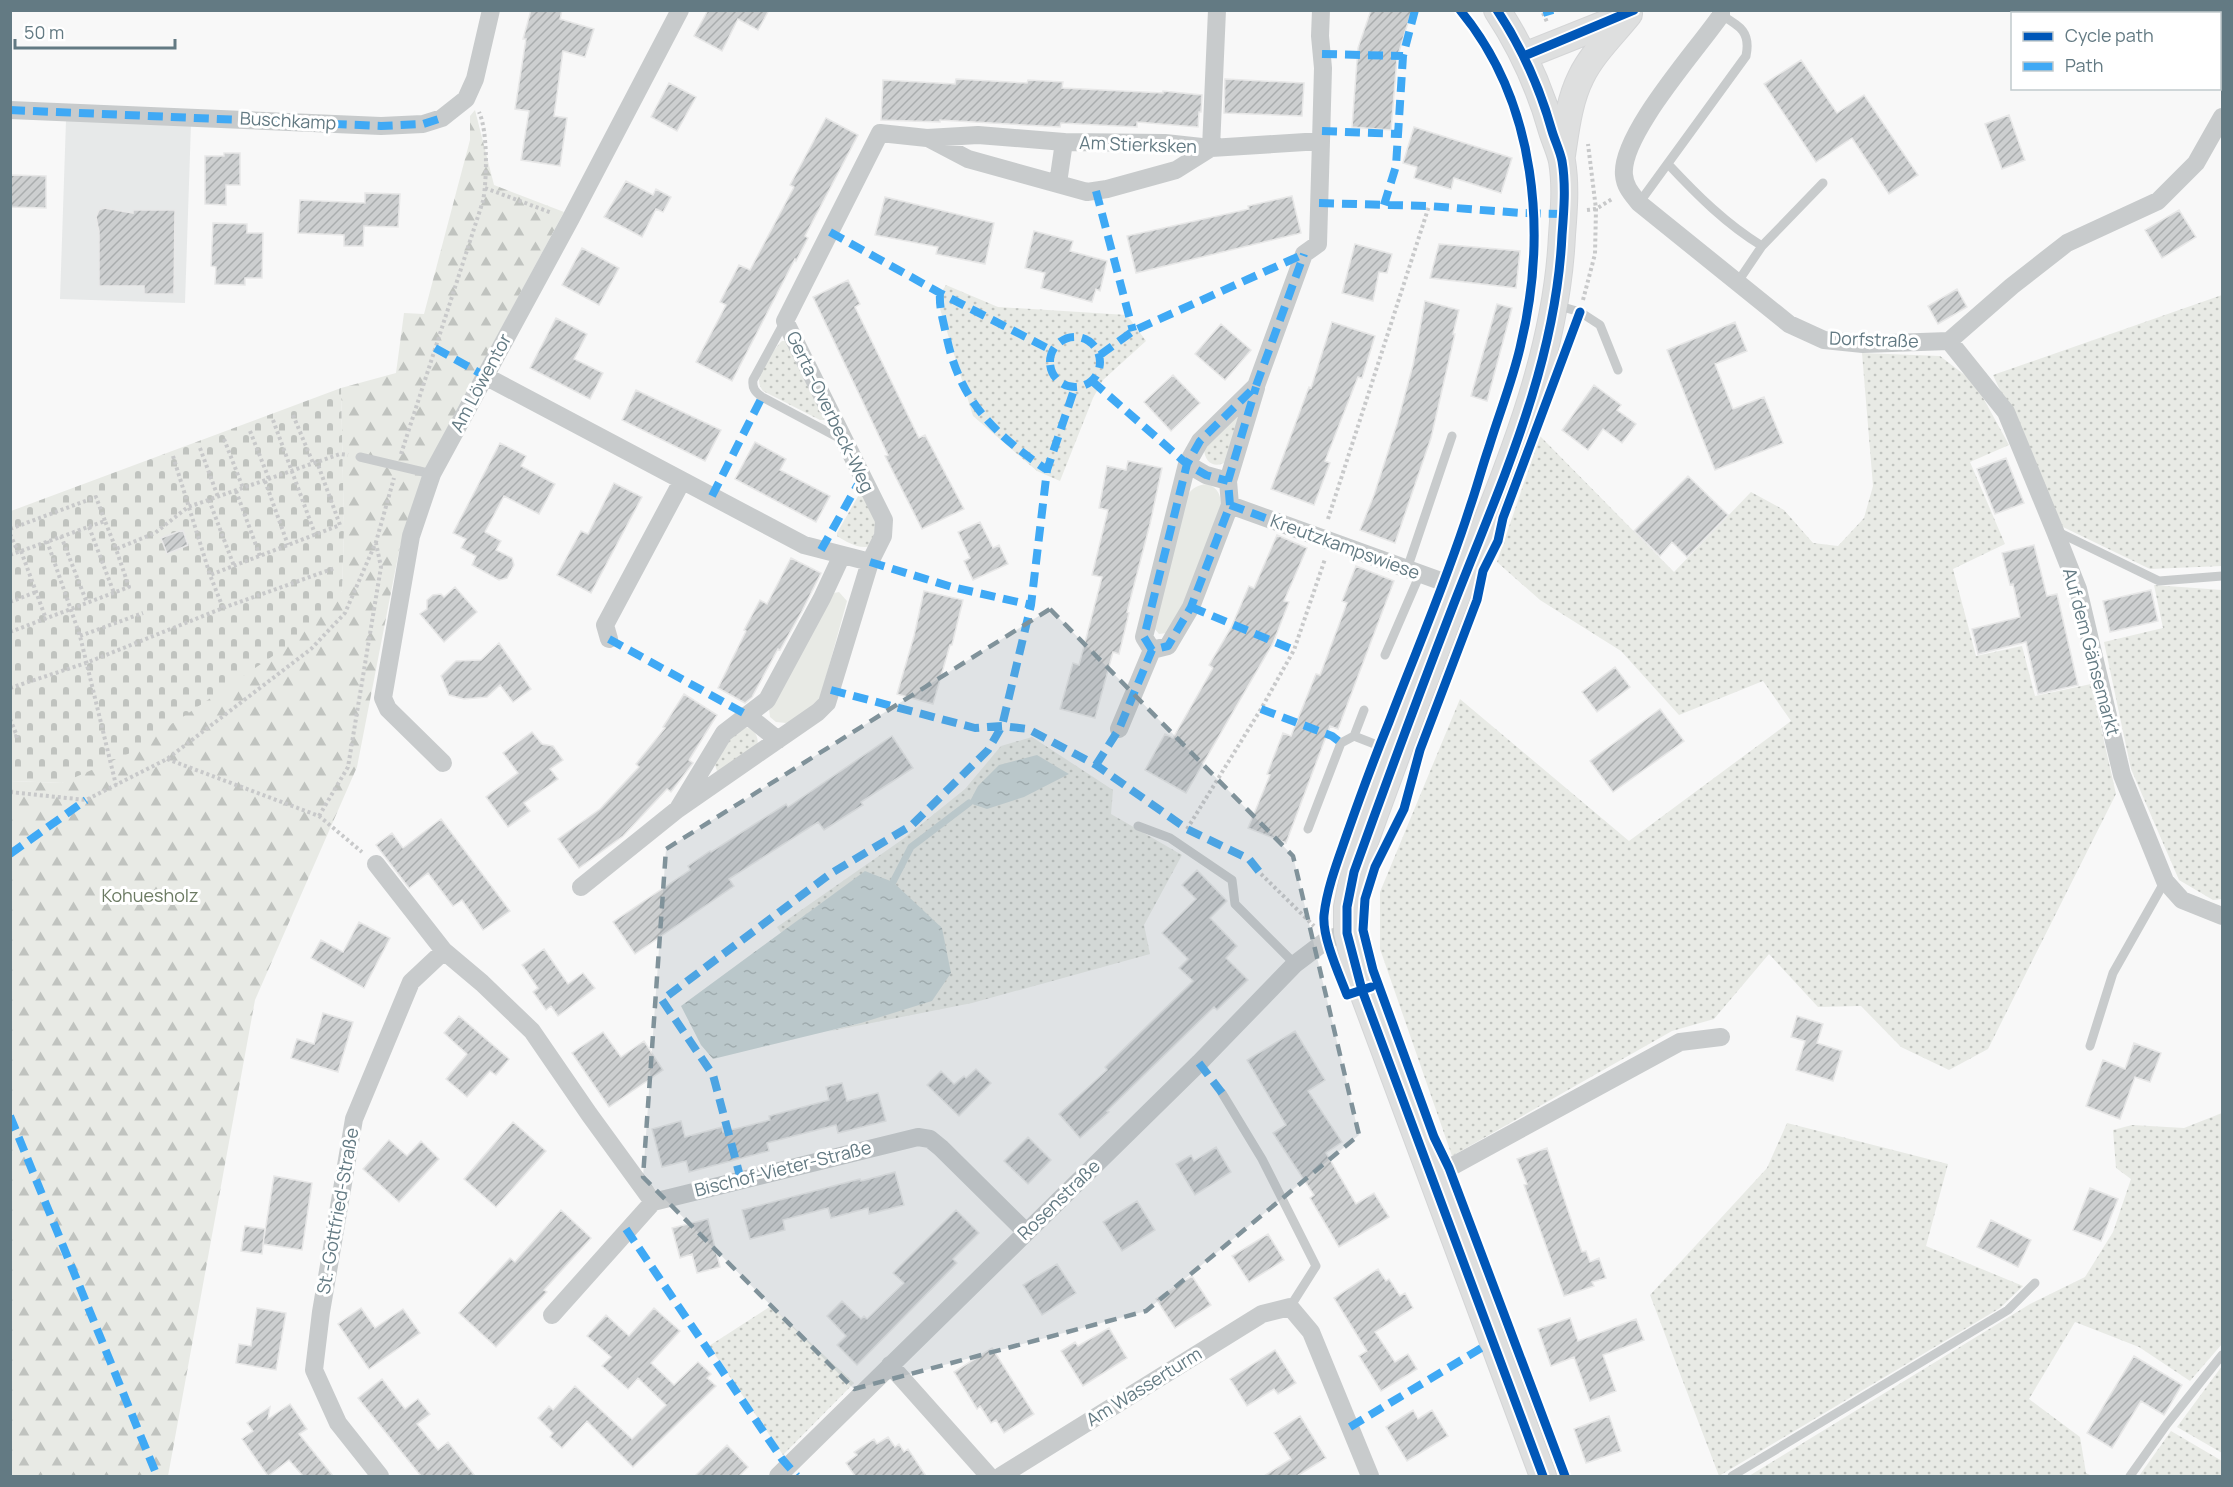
<svg xmlns="http://www.w3.org/2000/svg" width="2233" height="1487" viewBox="0 0 2233 1487" font-family="Manrope,sans-serif">
  <defs>
    <pattern id="grass-dots" width="8" height="8" patternUnits="userSpaceOnUse" patternTransform="scale(1.5)"><rect width="8" height="8" fill="#e8eae5"/><path d="M2 2h.1M6 6h.1" fill="none" stroke="#c0c3bf" stroke-width="1.8" stroke-linecap="round"/></pattern>
    <pattern id="forest-firs" width="22" height="20" patternUnits="userSpaceOnUse" patternTransform="scale(1.5)"><rect width="22" height="20" fill="#e8eae5"/><path d="M5 1l3.5 6h-7zM16 11l3.5 6h-7z" fill="#c0c3bf"/></pattern>
    <pattern id="cemetery-stones" width="16" height="16" patternUnits="userSpaceOnUse" patternTransform="scale(1.5)"><rect width="16" height="16" fill="#e8eae5"/><path d="M2 7V4a2 2 0 0 1 4 0v3zM10 15v-3a2 2 0 0 1 4 0v3z" fill="#c0c3bf"/></pattern>
    <pattern id="water-ripples" width="26" height="14" patternUnits="userSpaceOnUse" patternTransform="scale(1.5)"><rect width="26" height="14" fill="#c9d5d6"/><path d="M2 4q2-2 4 0t4 0M15 11q2-2 4 0t4 0" fill="none" stroke="#a7b2b3"/></pattern>
    <pattern id="building-hatch" width="6" height="6" patternUnits="userSpaceOnUse" patternTransform="scale(1.5)"><rect width="6" height="6" fill="#cdcfd0"/><path d="M-1 1l2-2M0 6l6-6M5 7l2-2" fill="none" stroke="#aaadae"/></pattern>
  </defs>
  <rect width="100%" height="100%" fill="#f8f8f8"/>
  <!-- built -->
  <path fill="#e7e9e9" d="M66 120 191 124 185 303 60 299Z"/>
  <!-- grass -->
  <path fill="url(#grass-dots)" d="M946 285 998 307 1127 315 1146 341 1103 380 1093 398 1060 481 1037 471 973 416 937 299Z
    M2222 295V566L2150 569 2063 527 1993 375Z
    M782 341H787L825 417 824 420H820L763 391C761 388 759 385 759 381 759 372 775 347 782 341Z
    M1862 353 1940 356 1975 383 2009 445 1970 462 2005 544 1953 569 1976 656 2022 646 2035 696 2091 684 2116 794 1988 1049 1949 1070 1901 1047 1861 1006 1818 1007 1769 954 1714 1019 1672 1031 1452 1156 1380 949V892L1460 699 1629 841 1791 721 1763 681 1679 715 1621 651 1540 600 1497 562 1540 436 1674 572 1751 492 1784 510 1813 543 1838 546 1864 518 1873 486Z
    M1232 413H1242L1226 462C1214 469 1204 462 1204 448Z
    M861 491 879 525 871 546C859 550 847 542 837 536V533Z
    M2154 585 2222 590V899L2213 900 2179 880 2131 769 2104 642 2163 628Z
    M742 726C753 728 760 735 757 747L720 772 717 771 715 765 733 732Z
    M1032 737 1113 790 1111 814 1182 855 1144 925 1150 954 972 1003 826 1032 861 1023 866 871 781 933 777 927 903 839 965 789 1001 746Z
    M2222 1113V1344L2190 1381 2139 1347 2075 1322 2029 1399 2080 1437 2086 1473 2092 1476H1749L2030 1304 2085 1277 2113 1232 2131 1179 2116 1168 2113 1130 2132 1125 2184 1128Z
    M1787 1123 1948 1164 1926 1246 2023 1286 2000 1308 1719 1476 1650 1295 1767 1168Z
    M771 1306 854 1383 783 1455 709 1346Z
    M2222 1366V1453L2177 1427Z
    M2171 1431 2222 1461V1476H2139Z"/>
  <!-- forest -->
  <path fill="url(#forest-firs)" d="M475 110 494 185 564 212 432 457 400 546 357 767 255 1000 168 1476H11V781L62 783 342 591 344 528 341 388 396 373 404 313 424 314 470 140V116Z"/>
  <!-- cemetery -->
  <path fill="url(#cemetery-stones)" d="M341 388 344 528 342 591 286 647 128 754 62 783 11 781V511Z"/>
  <!-- park -->
  <path fill="#e8eae5" d="M1207 484C1219 488 1221 496 1221 508L1183 605 1167 633 1159 634 1154 628 1187 496C1192 488 1197 485 1207 484Z
    M839 592 847 601 819 702 799 719 786 723 776 722 770 717 769 709 834 593Z"/>
  <!-- water -->
  <path fill="url(#water-ripples)" d="M1037 755 1069 774 1024 797 987 809 969 803 978 786 999 765Z
    M865 871 893 882 942 928 951 973 932 1001 861 1023 713 1059 701 1045 681 1006Z"/>
  <g fill="none" stroke-linecap="round" stroke-linejoin="round">
    <!-- stream -->
    <path stroke="#c9d5d6" stroke-width="7" d="M893 882 911 847 969 803"/>
  </g>
  <!-- building -->
  <path fill="url(#building-hatch)" stroke="#e8e8e8" stroke-width="1.5" d="M531 10H562L560 19 594 29 585 57 563 51 554 116 567 118 560 166 521 160 529 111 515 109 526 39H523Z
    M708 10H769L758 30 738 19 722 51 694 36Z
    M1371 10H1412L1397 58 1391 130 1352 127 1358 48Z
    M1801 60 1837 113 1864 95 1918 175 1889 194 1852 138 1816 162 1764 84Z
    M956 79 1027 83 1028 80 1063 82 1062 88 1163 93V91L1202 95 1201 112H1199L1198 127 1137 122V127L1061 123 1060 127 940 120V122L881 120 883 80 955 84Z
    M1225 79 1304 83 1302 116 1224 113Z
    M669 83 696 97 677 131 651 117Z
    M2009 115 2025 160 2002 169 1985 124Z
    M826 118 858 135 805 236 808 238 796 261 795 259 732 381 696 362 726 305 720 302 739 265 750 270 794 187 790 185Z
    M1414 127 1512 158 1501 193 1454 178 1451 189 1414 178 1417 167 1403 163Z
    M224 153H240V185H226V205L205 204V156H224Z
    M10 175 46 176V208L10 207Z
    M626 181 653 195 656 189 671 197 663 212 656 209 642 237 604 217Z
    M365 193 400 194 398 227 364 226 363 246H344V235L298 233 300 200 365 203Z
    M1292 196 1301 233 1136 273 1127 236 1249 209 1248 206Z
    M885 197 994 223 985 264 936 254 938 247 875 235Z
    M104 208 133 213V210H175L174 294H144V286H99V232L96 217 99 210Z
    M2179 210 2196 237 2162 258 2145 230Z
    M213 223 247 224V233H263L262 278H245V285L215 284 216 267 211 266Z
    M1034 231 1073 241 1070 251 1107 261 1100 291 1096 289 1092 302 1041 288 1045 273 1025 268Z
    M1355 244 1392 254 1387 273 1379 272 1373 301 1342 293Z
    M1439 244 1520 251 1516 288 1430 278Z
    M582 248 619 268 599 305 562 285Z
    M848 280 860 304 855 307 919 438 925 435 964 509 922 529 885 456 888 455 813 297Z
    M1957 289 1967 307 1938 324 1928 306Z
    M1425 301 1459 310 1453 334H1455L1431 438 1395 543 1360 530 1374 495 1397 424 1413 365Z
    M1497 304 1512 308 1487 401 1471 396Z
    M556 318 587 334 574 359 603 373 590 399 530 368Z
    M1332 322 1375 336 1362 378 1358 377 1325 461 1330 463 1314 505 1271 489 1309 387 1311 388Z
    M1735 322 1747 351 1715 364 1733 409 1764 397 1783 443 1715 470 1667 350Z
    M1221 324 1251 350 1225 380 1195 354Z
    M1173 375 1200 403 1171 431 1144 402Z
    M1594 385 1621 405 1617 410 1636 424 1622 443 1603 429 1588 450 1562 430Z
    M636 390 721 430 705 461 622 420Z
    M755 442 786 459 780 470 830 496 816 522 735 479Z
    M500 443 526 456 521 466 555 484 539 514 504 496 485 532 501 541 496 550 512 558 514 565 507 578 499 580 472 565 476 556 461 548 466 539 453 533Z
    M2006 458 2024 503 1995 514 1977 469Z
    M1128 461 1162 468 1150 524 1127 612 1129 613 1119 654 1113 652 1095 718 1060 709 1073 663 1079 665 1102 577 1092 575 1108 510 1099 508 1107 466 1126 470Z
    M1688 476 1728 515 1687 557 1672 542 1660 556 1634 531Z
    M614 483 642 497 591 593 557 575 581 531 588 534Z
    M980 522 993 548 999 545 1008 564 973 580 964 561 970 558 958 532Z
    M183 530 188 545 167 554 161 538Z
    M1277 535 1307 548 1284 601 1289 602 1273 643 1186 793 1145 770 1165 734 1173 738 1213 668 1209 665 1231 628 1249 586 1254 588Z
    M2034 545 2047 596 2057 594 2078 685 2038 694 2026 642 1978 654 1972 629 2020 617 2013 584 2010 585 2002 553Z
    M791 558 821 573 802 611 780 650 778 649 752 697 745 703 718 688 746 631 744 630 760 600 767 604Z
    M1356 566 1394 581 1338 729 1330 726 1286 843 1248 828 1270 775 1267 774 1283 733 1291 736 1316 674 1320 675 1347 603 1342 601Z
    M455 587 477 612 444 642 420 614 427 609V600L433 595 441 594 444 597Z
    M2151 590 2158 621 2110 632 2103 601Z
    M924 591 963 600 952 645H950L933 704 897 694 914 636Z
    M499 643 531 689 513 702 500 685 487 697 464 699 449 695 441 676 456 661 481 660Z
    M1615 667 1630 687 1597 712 1582 692Z
    M684 694 717 715 689 760 693 763 671 792 667 789 623 836 579 868 558 839 600 809 639 767 636 764 665 728 663 727Z
    M1660 709 1684 741 1613 792 1590 761Z
    M532 732 542 744 553 746 563 760 550 769 558 779 524 803 530 811 508 827 486 797 518 773 503 753Z
    M892 736 913 768 861 802 863 805 824 830 818 822 729 879 734 886 635 954 613 922 690 870 688 866 710 851 711 852 786 804 788 807Z
    M441 819 510 911 483 930 462 900 453 906 428 873 409 888 376 845 392 833 403 848Z
    M1197 870 1227 901 1210 918 1237 946 1226 958 1248 980 1217 1010 1214 1007 1107 1111 1109 1112 1080 1138 1059 1114 1107 1070 1105 1067 1193 981 1179 968 1188 959 1162 933 1196 899 1182 885Z
    M359 922 390 938 364 988 311 958 321 940 343 952Z
    M544 949 568 984 583 973 595 988 558 1016 551 1006 546 1010 533 992 538 988 522 965Z
    M323 1013 353 1022 338 1072 291 1058 297 1039 314 1044Z
    M459 1016 509 1059 496 1075 490 1071 467 1097 446 1079 467 1054 444 1033Z
    M1797 1016 1823 1024 1817 1043 1842 1051 1833 1081 1796 1070 1805 1041 1791 1037Z
    M1295 1031 1325 1080 1308 1091 1342 1142 1326 1153 1356 1204 1374 1193 1389 1217 1339 1247 1310 1198 1314 1195 1273 1133 1286 1125 1247 1060Z
    M603 1032 621 1057 644 1041 663 1070 609 1107 572 1053Z
    M2134 1043 2161 1053 2150 1082 2135 1077 2120 1119 2086 1106 2103 1060 2125 1069Z
    M976 1069 991 1083 959 1116 927 1085 941 1071 954 1084 964 1076 966 1078Z
    M842 1083 847 1101 878 1093 886 1121 838 1133 836 1125 767 1143 769 1151 689 1172 686 1161 662 1167 652 1129 681 1121 685 1137 722 1127 723 1132 770 1120 769 1116 829 1100 826 1087Z
    M513 1122 546 1151 496 1207 464 1179Z
    M1028 1137 1051 1160 1028 1184 1004 1161Z
    M389 1140 407 1156 421 1141 439 1159 399 1202 363 1169Z
    M1216 1147 1231 1172 1195 1195 1176 1164 1191 1155 1194 1161Z
    M1547 1148 1582 1252 1586 1251 1590 1262 1599 1258 1606 1278 1592 1282 1594 1286 1564 1296 1524 1185 1527 1184 1517 1159Z
    M895 1172 904 1205 869 1214 868 1208 831 1218 828 1208 783 1220 785 1230 750 1239 742 1210 860 1179 861 1181Z
    M274 1176 312 1183 302 1250 263 1244Z
    M2090 1188 2118 1199 2101 1241 2073 1230Z
    M1137 1201 1155 1230 1122 1251 1103 1222Z
    M561 1210 591 1238 544 1290 547 1292 496 1347 459 1313 510 1258 515 1262Z
    M956 1210 979 1233 953 1259 957 1263 857 1365 837 1345 846 1336 827 1316 842 1301 861 1319 864 1316 867 1319 904 1283 893 1273Z
    M708 1219 720 1267 697 1273 692 1254 680 1258 672 1228Z
    M1991 1220 2031 1240 2018 1267 1977 1247Z
    M245 1226 265 1229 262 1254 241 1251Z
    M1268 1234 1284 1260 1249 1282 1232 1256Z
    M1057 1264 1076 1293 1042 1315 1023 1285Z
    M1378 1269 1386 1281 1389 1279 1400 1296 1405 1293 1413 1308 1375 1332 1395 1362 1408 1354 1417 1369 1381 1391 1359 1356 1367 1351 1334 1298Z
    M1192 1276 1211 1305 1175 1328 1156 1299Z
    M257 1308 286 1313 276 1370 236 1363 239 1344 251 1346Z
    M361 1308 375 1328 403 1309 420 1333 369 1369 338 1324Z
    M654 1308 680 1331 651 1363 674 1385 698 1362 711 1374 707 1378 716 1386 633 1467 587 1421 562 1448 550 1437 553 1433 538 1418 549 1406 553 1410 575 1386 632 1439 666 1405 638 1378 628 1389 602 1366 611 1357 587 1336 606 1315 629 1336Z
    M1570 1318 1578 1341 1636 1319 1644 1340 1603 1355 1616 1391 1590 1401 1574 1357 1551 1366 1538 1329Z
    M1109 1328 1127 1358 1083 1386 1061 1351 1075 1342 1078 1346Z
    M992 1348 1034 1414 1004 1433 996 1420 991 1423 980 1406 977 1409 954 1372Z
    M1275 1350 1296 1383 1278 1394 1274 1389 1247 1406 1230 1379Z
    M2134 1356 2182 1385 2164 1415 2141 1401 2112 1448 2087 1433Z
    M382 1379 405 1409 418 1399 430 1414 417 1424 438 1450 448 1442 475 1476H421L358 1398Z
    M290 1404 307 1429 299 1434 333 1476H303L289 1460 268 1476 242 1439 253 1431 247 1423 270 1407 268 1419Z
    M1413 1410 1418 1419 1432 1410 1448 1436 1407 1461 1386 1427Z
    M1300 1416 1326 1458 1297 1476H1264L1291 1459 1274 1433Z
    M1609 1416 1621 1451 1586 1463 1574 1429Z
    M888 1437 895 1447 899 1444 904 1452 908 1449 926 1476H855L846 1463 857 1455 854 1452 874 1439 877 1444Z
    M727 1445 748 1467 739 1476H695Z"/>
  <g fill="none" stroke-linecap="round" stroke-linejoin="round">
    <!-- secondary casing -->
    <g stroke="#d4d5d6" stroke-width="28">
      <path id="secondary" d="M1497 10C1522 48 1540 88 1552 131 1555 141 1560 151 1562 161 1566 185 1564 210 1562 235 1556 366 1500 485 1453 606 1419 694 1386 783 1354 872L1347 907V933L1362 990 1543 1476
        M1524 56 1627 15
        M1562 155C1566 129 1569 101 1581 77 1592 54 1613 34 1629 14"/>
    </g>
    <!-- path -->
    <path stroke="#c8c9ca" stroke-width="4" stroke-dasharray="3 3" stroke-linecap="butt" d="M2176 10 2178 14
      M1543 13 1547 22
      M2220 54 2222 56
      M485 188 552 213
      M1587 210 1596 209 1612 199
      M1583 300 1595 254 1596 209 1588 144
      M293 415 313 463
      M273 420 315 534
      M250 431 269 479
      M224 439 243 488
      M200 448 218 497
      M401 454 483 201C487 180 488 131 479 112
      M173 456 210 575 340 525 317 462
      M265 481 288 545
      M236 491 260 556
      M209 500 234 566
      M1328 519 1429 206
      M89 527 114 593
      M10 529 96 497 105 521
      M10 534 18 552
      M61 536 87 603
      M47 541 80 636 116 785
      M21 551 46 619
      M10 555 105 521 116 549 155 533 188 507 340 454 348 455
      M10 602 36 592
      M223 608 335 568
      M10 632 129 587 116 549
      M80 636 143 613
      M10 688 86 663 223 608 210 575
      M10 719 17 736 10 737
      M167 759 319 816 362 852
      M10 792 86 800 167 759 311 649 345 613 376 542 394 478
      M319 816 348 767 381 567 376 543
      M1187 829 1261 709 1294 650 1325 559
      M1261 874 1314 926"/>
    <!-- lane -->
    <path stroke="#c8cbcc" stroke-width="9" d="M1668 164C1697 195 1726 224 1762 246L1737 283
      M1639 203 1746 56C1751 32 1740 26 1721 15
      M1762 246 1823 183
      M1556 305 1580 312 1600 325 1618 370
      M785 321 753 380C752 388 755 392 762 397L841 439
      M360 457 432 474
      M2058 532 2159 581 2222 576
      M1407 569 1452 436
      M1385 655 1420 574
      M1354 736 1364 710
      M1138 826 1170 838 1232 880 1235 904 1295 964
      M1308 829 1341 743 1354 736 1395 752
      M2090 1046 2113 973 2165 881
      M1222 1093 1262 1159 1316 1266 1290 1307
      M1732 1476 2008 1310 2035 1283
      M2130 1476 2167 1424 2222 1355"/>
    <!-- street -->
    <path stroke="#c8cbcc" stroke-width="18" d="M1321 10 1320 36 1323 68 1321 141
      M1721 10V15C1697 50 1620 135 1624 175 1625 187 1632 194 1639 203L1789 324 1824 340 1863 344 1949 341 2012 286 2067 243 2158 201 2196 163 2222 117
      M10 110 381 126 423 124 442 118 466 99 475 79 491 10
      M928 138 968 159 1087 192 1107 189 1176 170 1211 148
      M1211 148 1217 10
      M1058 183 1064 142
      M1949 341 2006 412 2055 531 2078 589 2122 775 2165 881 2182 900 2222 916
      M485 376 804 545 870 562
      M1187 464 1206 475 1228 481
      M1230 505 1228 481 1256 388
      M609 639 605 625 682 481
      M747 715 778 740
      M1119 729 1152 650 1168 646 1191 607 1230 505 1460 588
      M443 763 388 709 383 698 411 536 432 474 570 220 680 10
      M678 809 818 712 827 703 870 562 883 536 884 520 785 321 880 133 927 138 978 135 1064 142 1165 143 1211 148 1321 141 1318 244 1304 254 1256 386 1200 441 1187 464 1144 637 1152 650
      M376 864 444 951 482 983 532 1031 589 1114 653 1202
      M581 887 678 809 724 733 767 700 822 598 842 555
      M1430 1176 1449 1168 1680 1042 1721 1037
      M552 1315 653 1202 918 1137 930 1139 941 1148 1026 1232
      M890 1365 989 1476
      M380 1476 338 1423 314 1370 321 1312 354 1119 411 982 444 951
      M778 1476 1199 1063 1295 964 1328 939 1347 933
      M1001 1476 1262 1314 1290 1307 1311 1332 1370 1476"/>
    <!-- secondary -->
    <use href="#secondary" stroke="#dedfdf" stroke-width="26"/>
    <!-- quiet -->
    <path stroke="#3fa9f5" stroke-width="8" stroke-dasharray="15 8" stroke-linecap="butt" d="M1543 13 1553 10
      M1322 54 1403 56
      M10 110 381 126 423 124 442 118
      M1322 131 1399 134
      M1096 191 1133 331
      M1319 203 1429 206 1521 213 1563 214
      M1384 205 1396 166 1403 56 1415 10
      M830 232 940 293 1053 351
      M940 293C939 307 943 320 946 334 959 400 993 433 1047 470
      M1050 362a25 25 0 1 1 50 0a25 25 0 1 1-50 0Z
      M435 348 485 376
      M1100 355 1133 331 1304 254
      M1092 381 1187 464 1206 475 1228 481
      M712 496 762 397
      M1230 505 1228 481 1256 387
      M821 550 862 477
      M870 562 952 587 1031 605
      M1191 607 1294 650
      M609 639 747 715
      M1152 650 1144 637 1187 464 1200 441 1256 386 1304 254
      M831 690 975 728 1002 726 1028 729 1096 765 1187 829 1249 859 1261 874
      M1261 709 1332 736 1341 743
      M1096 765 1119 729 1152 650 1168 646 1191 607 1230 505 1368 556
      M10 854 86 800
      M1199 1063 1222 1093
      M10 1116 157 1476
      M741 1180 713 1075 662 1000 830 874 912 825 988 750 1002 726 1031 605 1047 470 1075 387
      M626 1229 782 1459 797 1476
      M1350 1427 1493 1341"/>
    <!-- cycleway casing -->
    <g stroke="#fff" stroke-width="13">
      <path id="cycleway" d="M1497 10C1522 48 1540 88 1552 131 1555 141 1560 151 1562 161 1566 185 1564 210 1562 235 1556 366 1500 485 1453 606 1419 694 1386 783 1354 872L1347 907V933L1362 990 1543 1476
        M1524 56 1634 10
        M1371 987 1347 995C1339 974 1322 937 1324 915 1327 888 1338 860 1347 834 1360 797 1374 759 1389 722 1416 651 1447 580 1470 507 1477 487 1482 467 1489 447 1499 414 1512 382 1520 348 1548 234 1537 103 1460 10
        M1565 1476 1449 1168 1434 1137 1373 970 1363 930 1365 899 1375 867 1404 809 1420 750 1477 600 1483 571 1498 541 1503 518 1580 312"/>
    </g>
    <!-- cycleway -->
    <use href="#cycleway" stroke="#0057b8" stroke-width="9"/>
  </g>
  <!-- marked area -->
  <path fill="#80929a" fill-opacity="0.2" stroke="#80929a" stroke-width="4.5" stroke-dasharray="12 8" stroke-linejoin="round" d="M1050 609 1293 856 1359 1135 1146 1311 854 1389 643 1177 666 849Z"/>
  <g text-anchor="middle" stroke-width="6" stroke-linejoin="round" paint-order="stroke">
    <!-- street labels -->
    <g font-size="18" fill="#637a83" stroke="#fff">
      <text transform="translate(288 121) rotate(3)" y="6">Buschkamp</text>
      <text transform="translate(1138 145) rotate(2)" y="6">Am Stierksken</text>
      <text transform="translate(1874 340) rotate(2)" y="6">Dorfstraße</text>
      <text transform="translate(481 383) rotate(-62)" y="6">Am Löwentor</text>
      <text transform="translate(830 412) rotate(64)" y="6">Gerta-Overbeck-Weg</text>
      <text transform="translate(1345 547) rotate(20)" y="6">Kreutzkampswiese</text>
      <text transform="translate(2091 652) rotate(75)" y="6">Auf dem Gänsemarkt</text>
      <text transform="translate(783 1169) rotate(-14)" y="6">Bischof-Vieter-Straße</text>
      <text transform="translate(1059 1200) rotate(-44)" y="6">Rosenstraße</text>
      <text transform="translate(338 1211) rotate(-80)" y="6">St.-Gottfried-Straße</text>
      <text transform="translate(1144 1387) rotate(-32)" y="6">Am Wasserturm</text>
    </g>
    <!-- park labels -->
    <g font-size="18" fill="#6b7a62" stroke="#fff">
      <text x="150" y="902">Kohuesholz</text>
    </g>
  </g>
  <!-- border -->
  <rect width="2233" height="1487" fill="none" stroke="#637a83" stroke-width="24"/>
  <!-- legend -->
  <rect x="2011" y="12" width="210" height="78" fill="#ffffff" stroke="#c1cacd" stroke-width="1.5"/>
  <rect x="2023" y="32" width="30" height="9" fill="#0057b8" stroke="#c1cacd" stroke-width="1.5"/>
  <text x="2065" y="42" font-size="18" fill="#637a83">Cycle path</text>
  <rect x="2023" y="62" width="30" height="9" fill="#3fa9f5" stroke="#c1cacd" stroke-width="1.5"/>
  <text x="2065" y="72" font-size="18" fill="#637a83">Path</text>
  <!-- scale -->
  <path d="M15 39v9h160v-9" fill="none" stroke="#637a83" stroke-width="3"/>
  <text x="24" y="39" font-size="18" fill="#637a83" stroke="#ffffff" stroke-width="4.5" paint-order="stroke">50 m</text>
</svg>
